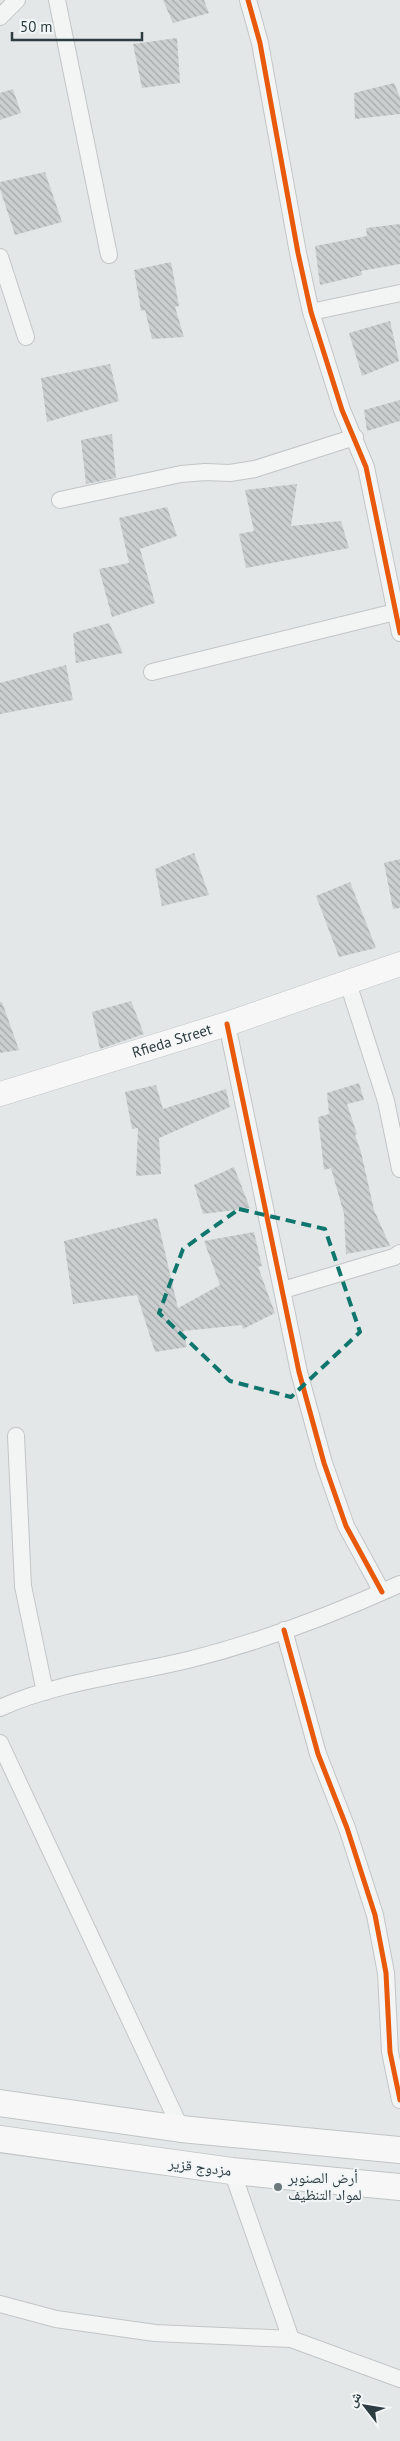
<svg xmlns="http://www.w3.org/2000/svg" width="400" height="2441" viewBox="0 0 400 2441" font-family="'PT Sans','Noto Naskh Arabic',sans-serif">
  <defs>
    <pattern id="building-back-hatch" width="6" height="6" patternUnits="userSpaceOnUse" patternTransform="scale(1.25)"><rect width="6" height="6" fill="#cccfd0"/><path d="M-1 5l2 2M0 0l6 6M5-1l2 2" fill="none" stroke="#a6a9aa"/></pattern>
  </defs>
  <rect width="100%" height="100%" fill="#e4e7e8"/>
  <!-- building -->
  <path fill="url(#building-back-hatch)" d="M163 0H204L209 13 173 23Z
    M177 38 180 83 142 88 133 44Z
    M394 83 400 97V114L355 119 354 93Z
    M13 89 21 113 0 120V93Z
    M45 172 62 222 15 235 0 189V182Z
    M400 224V264L361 271 362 275 320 285 315 246 367 236 366 228Z
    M171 262 179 306 175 307 184 337 152 339 145 310 141 311 134 270Z
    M390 321 399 361 362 376 349 333Z
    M110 364 119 401 47 422 41 378Z
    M400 400V421L367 431 364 410Z
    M112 434 116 478 86 484 81 440Z
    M297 484 291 526 341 521 349 548 246 568 239 534 254 531 245 490Z
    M167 507 177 536 140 549 155 603 112 617 99 569 129 563 119 518Z
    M109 623 123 653 76 663 73 633Z
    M66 665 73 700 0 714V683Z
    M194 853 209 895 162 906 155 869Z
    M400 859V908L393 909 384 863Z
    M350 882 376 948 339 957 316 896Z
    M131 1001 144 1034 100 1049 92 1012Z
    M0 1002H2L19 1050 0 1053Z
    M359 1083 364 1100 347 1104 357 1134 355 1135 361 1152 374 1210 390 1246 346 1254 344 1214 331 1168 324 1170 318 1117 329 1114 327 1093Z
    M156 1085 163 1109 226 1089 230 1107 159 1138 161 1174 136 1176 138 1128 132 1129 125 1092Z
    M234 1167 250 1208 203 1214 194 1185Z
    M157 1218 178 1308 220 1285 204 1241 254 1232 262 1266 258 1267 275 1313 243 1329 242 1325 183 1331 187 1347 155 1352 137 1295 73 1304 64 1241Z"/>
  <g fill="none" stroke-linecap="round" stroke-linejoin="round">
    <!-- street casing -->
    <g stroke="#c2c5c6" stroke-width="18">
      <path id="street" d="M57 0 109 255
        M248 0 260 43 298 253 311 312 342 410 366 467 400 633
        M0 17 17 0
        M0 257 26 337
        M311 312 400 293
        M60 500 181 474 205 472 230 473 255 469 355 437
        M152 672 395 612
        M348 983 386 1101 400 1169
        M227 1024 299 1372 324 1463 346 1526 382 1592
        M283 1290 394 1257 400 1253
        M16 1436 23 1586 45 1692
        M284 1630 318 1754 347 1828 375 1915 386 1973 390 2052 400 2100
        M0 1708C53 1683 130 1674 188 1660 260 1642 332 1615 400 1584
        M0 1743 181 2129
        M232 2171 291 2339
        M0 2304 56 2319 155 2333 291 2339 400 2379"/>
    </g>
    <!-- secondary casing -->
    <g stroke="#c2c5c6" stroke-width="25">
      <g id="secondary">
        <path id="s1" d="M0 1094 227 1024 400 964"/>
      </g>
    </g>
    <!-- primary casing -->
    <g stroke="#c1c5c5" stroke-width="28">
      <path id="primary" d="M0 2103 181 2129 400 2150
        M0 2139 232 2171 400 2187"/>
    </g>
    <!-- street -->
    <use href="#street" stroke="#f3f5f5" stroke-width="16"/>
    <!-- secondary -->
    <use href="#secondary" stroke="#f7f7f7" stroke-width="24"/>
    <!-- primary -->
    <use href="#primary" stroke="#f7f7f7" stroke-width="26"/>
    <!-- cycleway casing -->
    <g stroke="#f2f6f7" stroke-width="8">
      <path id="cycleway" d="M248 0 260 43 298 253 311 312 342 410 366 467 400 633
        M227 1024 299 1372 324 1463 346 1526 382 1592
        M284 1630 318 1754 347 1828 375 1915 386 1973 390 2052 400 2100"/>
    </g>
    <!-- cycleway -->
    <use href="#cycleway" stroke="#e8590c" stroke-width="5"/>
  </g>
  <!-- marked area -->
  <path fill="none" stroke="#0f766e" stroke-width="4" stroke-dasharray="10 6" stroke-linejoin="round" d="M239 1209 325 1229 360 1332 291 1397 230 1381 159 1313 183 1249Z"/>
  <!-- markers -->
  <circle fill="#6c787b" stroke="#f2f6f7" stroke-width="2" cx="278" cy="2187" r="5"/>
  <g text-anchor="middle" stroke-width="4" stroke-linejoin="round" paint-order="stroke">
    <!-- street labels -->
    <g font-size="15" fill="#2c3c40" stroke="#f2f6f7">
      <text dy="5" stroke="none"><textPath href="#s1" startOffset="180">Rfieda Street</textPath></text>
      <text transform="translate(200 2167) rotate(7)" y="5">مزدوج قزير</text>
    </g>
    <!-- poi labels -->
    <g font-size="15" fill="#2c3c40" stroke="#f2f6f7" text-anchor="start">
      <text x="288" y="2183">أرض الصنوبر<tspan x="288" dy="17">لمواد التنظيف</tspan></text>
    </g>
  </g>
  <!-- north arrow -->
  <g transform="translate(365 2406) rotate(301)" stroke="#f2f6f7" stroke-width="4" paint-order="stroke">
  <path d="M0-4L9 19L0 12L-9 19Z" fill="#2c3c40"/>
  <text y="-8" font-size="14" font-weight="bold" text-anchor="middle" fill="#2c3c40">ش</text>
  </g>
  <!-- scale -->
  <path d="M12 32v8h130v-8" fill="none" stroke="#2c3c40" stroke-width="2.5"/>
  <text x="20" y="32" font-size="15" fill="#2c3c40" stroke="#f2f6f7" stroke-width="4" paint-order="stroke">50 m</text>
</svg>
